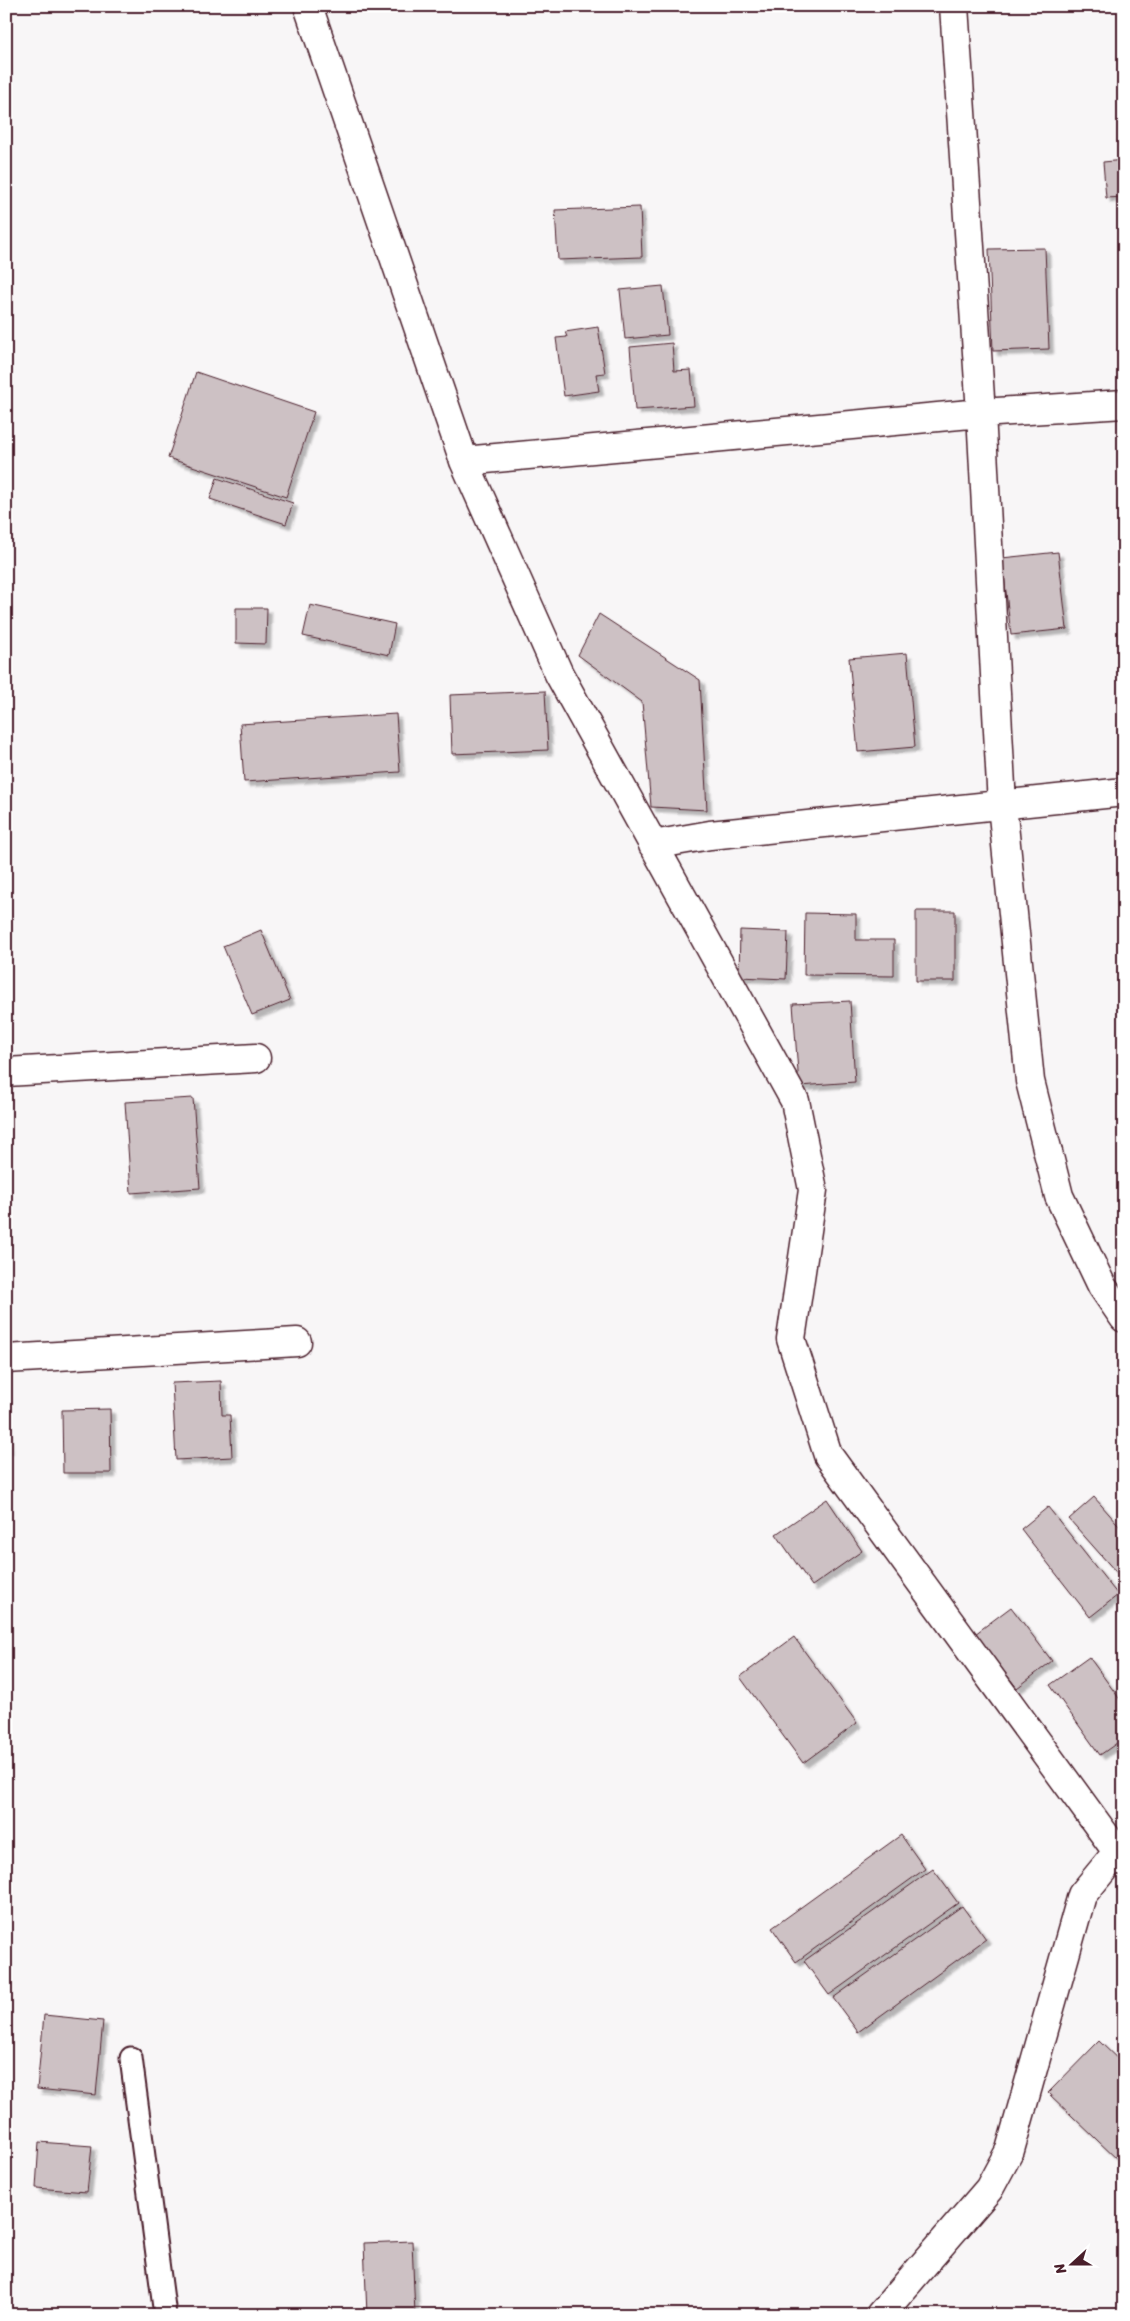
<svg xmlns="http://www.w3.org/2000/svg" width="1130" height="2321" viewBox="0 0 1130 2321" font-family="Sriracha,sans-serif">
  <defs>
    <filter id="shadow"><feDropShadow dx="4.5" dy="4.5" stdDeviation="1" flood-color="#0004"/></filter>
  </defs>
  <rect width="100%" height="100%" fill="#f8f6f7"/>
  <filter id="ink" filterUnits="userSpaceOnUse"><feTurbulence type="fractalNoise" baseFrequency=".02" numOctaves="2"/><feDisplacementMap in="SourceGraphic" scale="10" xChannelSelector="R" yChannelSelector="G"/><feConvolveMatrix kernelMatrix="1 2 1 2 8 2 1 2 1" color-interpolation-filters="sRGB"/></filter>
  <g filter="url(#ink)">
    <!-- building -->
    <path fill="#cdc1c4" stroke="#4a1f2b" filter="url(#shadow)" d="M1124 160V197L1106 198 1103 162Z
      M640 207 642 257 558 260 555 210Z
      M1045 248 1049 349 993 351 989 249Z
      M663 286 668 335 625 339 620 290Z
      M598 327 605 373 596 374 599 391 564 396 556 338 567 337 565 332Z
      M672 343 674 371 691 370 694 406 635 410 630 347Z
      M196 372 314 412 286 497 168 458Z
      M217 478 293 503 286 524 210 499Z
      M1058 552 1067 629 1011 635 1002 558Z
      M310 605 395 624 389 655 303 636Z
      M236 608H267L266 644 236 643Z
      M599 614 700 680 707 810 651 807 642 702 578 655Z
      M907 653 915 747 858 752 849 658Z
      M545 691 548 750 452 754 450 695Z
      M396 714 400 772 244 782 240 724Z
      M916 911H955V981H916Z
      M805 913 856 914V940H894V976L804 975Z
      M261 930 290 1000 252 1015 223 946Z
      M740 930 788 932 786 979 739 977Z
      M850 1001 855 1082 799 1086 793 1004Z
      M193 1098 200 1188 131 1193 125 1102Z
      M221 1381 222 1415H230L232 1457 176 1460 172 1383Z
      M110 1409 111 1473H63L62 1410Z
      M6 1415 8 1450H6Z
      M1094 1497 1124 1531V1581L1069 1519Z
      M827 1499 862 1551 812 1586 776 1534Z
      M1048 1507 1118 1595 1090 1617 1021 1529Z
      M1011 1607 1052 1661 1017 1688 975 1634Z
      M794 1637 857 1723 803 1763 740 1677Z
      M1089 1657 1124 1705V1738L1100 1755 1050 1685Z
      M901 1835 925 1869 796 1962 772 1928Z
      M933 1869 958 1903 829 1995 804 1961Z
      M962 1906 986 1939 858 2032 833 1998Z
      M44 2015 103 2021 96 2095 37 2089Z
      M1099 2041 1124 2065V2159L1120 2162 1048 2093Z
      M39 2142 92 2146 87 2192 36 2188Z
      M412 2241 415 2315H367L364 2243Z"/>
    <g fill="none" stroke-linecap="round" stroke-linejoin="round">
      <!-- lane casing -->
      <g stroke="#4a1f2b" stroke-width="25">
        <path id="lane" d="M131 2058 165 2315"/>
      </g>
      <!-- street casing -->
      <g stroke="#4a1f2b" stroke-width="31">
        <path id="street" d="M308 6 464 461 559 674 795 1101 813 1190 791 1339 828 1455 1124 1861
          M954 6 981 413 1002 805 1030 1081 1059 1196 1102 1286 1124 1318
          M464 461 981 413 1124 404
          M653 845 710 835 1124 792
          M6 1072 256 1058
          M6 1359 297 1342
          M880 2315 989 2189 1010 2150 1082 1895 1124 1844"/>
      </g>
      <!-- lane -->
      <use href="#lane" stroke="#fff" stroke-width="21"/>
      <!-- street -->
      <use href="#street" stroke="#fff" stroke-width="28"/>
    </g>
  </g>
  <!-- margin -->
  <rect width="1130" height="2321" fill="none" stroke="#fff" stroke-width="25"/>
  <rect x="12" y="12" width="1105" height="2296" fill="none" stroke="#4a1f2b" stroke-width="2" filter="url(#ink)"/>
  <!-- north arrow -->
  <g transform="translate(1072 2264) rotate(249)" stroke="#ffffff" stroke-width="4" paint-order="stroke">
  <path d="M0-4L9 19L0 12L-9 19Z" fill="#4a1f2b"/>
  <text y="-8" font-size="14" font-weight="bold" text-anchor="middle" fill="#4a1f2b">N</text>
  </g>
</svg>
